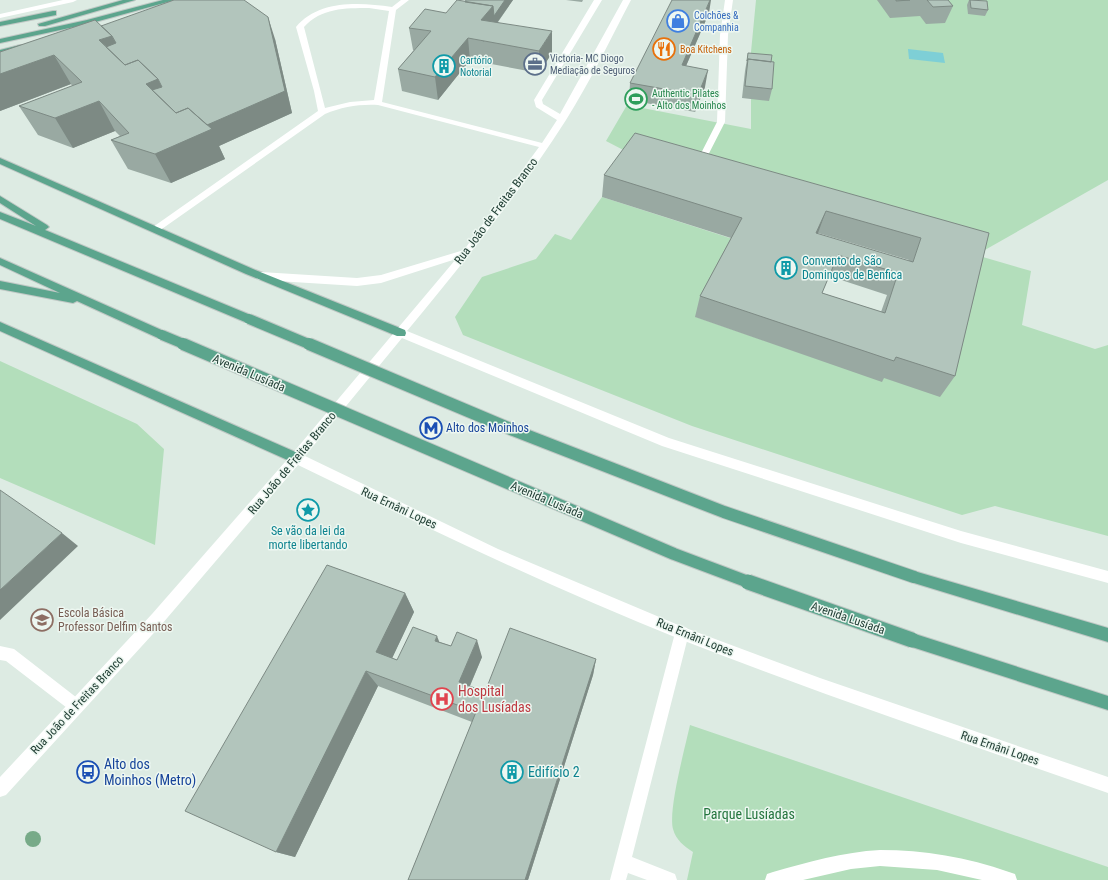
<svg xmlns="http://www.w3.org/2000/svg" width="1108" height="880" viewBox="0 0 1108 880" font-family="'Roboto Condensed',sans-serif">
  <rect width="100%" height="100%" fill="#ddebe3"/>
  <!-- green -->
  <path fill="#b3debb" d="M756 0H1108V180L976 255 1031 271 1022 325 1095 349 1108 345V536L995 506 962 515 692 426 463 335 455 317 482 277 536 259 555 234 571 240 602 197 736 240 696 317 882 381 883 377 940 396 975 255 633 155 606 141 627 105 751 129V52Z
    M0 361 137 424 164 449 155 545 0 478Z
    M690 725 1108 867V880H687L693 852C684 846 676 840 673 829 668 810 685 748 690 725Z"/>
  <!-- water -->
  <path fill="#7ecfd6" d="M908 49 943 53 945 63 909 59Z"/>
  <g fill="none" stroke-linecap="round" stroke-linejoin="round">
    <!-- primary casing -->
    <g stroke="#c0c8c5" stroke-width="2">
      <path id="primary" d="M123 0H135L45 26H39L38 24Z
        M163 0H175L88 24 0 43V39L87 20Z
        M53 11H56V15L0 26V22Z
        M20 45H23V49L0 54V50Z
        M0 158 253 269 405 330 406 333 405 336H397L246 274 0 164Z
        M0 196 47 225 49 227 45 230 253 316 254 319 253 322H245L0 219V212L36 226 0 203Z
        M0 258 166 332 167 335 166 338H158L77 301 73 303 0 289V281L60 293 0 265Z
        M0 322 300 454 302 458 300 462 296 463 292 462 0 331Z
        M914 571 1108 628V642L914 583 909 581 907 577 909 573Z
        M912 633 1108 696V710L912 647 907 645 905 640 907 635Z"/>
    </g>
    <!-- lane -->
    <path fill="#fff" fill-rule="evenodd" d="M63 0H77L73 2 0 18V14Z
      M682 626 687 628 689 633 632 857 675 874 677 880H647L628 873 626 880H610L675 633 677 628Z
      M0 646 14 649 81 701 84 706 81 711 76 714 71 711 6 661 0 660Z
      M880 850C924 850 967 857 1009 872L1015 874 1017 880H982L937 870 880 866 851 869 803 880H765L767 874 773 872C808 862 843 852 880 850Z"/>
    <!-- street -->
    <path fill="#fff" fill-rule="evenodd" d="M401 0H409L396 10 382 102 542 143 557 120 536 107 534 100 594 0H602L542 100 543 104 560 114 623 0H631C610 40 590 82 566 120 519 194 463 263 407 331L669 438 961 531 1108 571V583L961 543 662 446 402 338 305 456 498 549 683 627 820 678 1108 777V793C965 743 822 695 682 640 551 588 424 526 298 465L162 624 6 795 0 797V777L152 614 292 454 456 259 381 283 357 286 261 280 257 279 256 276 257 273 261 272 357 278 381 275 464 250 539 147 378 105C359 104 342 107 325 114L159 231H153L151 229 153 227 318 111 314 91 296 27C318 0 359 2 392 7ZM369 8 389 11 374 100 350 102 325 108 304 27C321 8 345 8 369 8Z
      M725 0H733L728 35 725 122 702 167 698 170 694 167 717 122 720 35Z"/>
    <!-- primary -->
    <use href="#primary" fill="#5ca58d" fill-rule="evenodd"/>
    <!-- primary-bridge-far2 casing -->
    <g stroke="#c0c8c5" stroke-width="12" stroke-linecap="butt">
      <path id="primary-bridge-far2" d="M249 319 311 345
        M162 335 186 345"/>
    </g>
    <!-- primary-bridge-far1 casing -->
    <g stroke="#c0c8c5" stroke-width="14" stroke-linecap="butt">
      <path id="primary-bridge-far1" d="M183 344 674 554 751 583
        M309 344 513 430 724 512 914 577"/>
    </g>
    <!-- primary-bridge casing -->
    <g stroke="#c0c8c5" stroke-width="17" stroke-linecap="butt">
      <path id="primary-bridge" d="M748 582 912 640"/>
    </g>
    <!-- primary-bridge-far2 -->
    <use href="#primary-bridge-far2" stroke="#5ca58d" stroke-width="10"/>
    <!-- primary-bridge-far1 -->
    <use href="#primary-bridge-far1" stroke="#5ca58d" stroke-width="12"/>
    <!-- primary-bridge -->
    <use href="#primary-bridge" stroke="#5ca58d" stroke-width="15"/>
  </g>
  <!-- trees -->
  <circle fill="#7a8" cx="33" cy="839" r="8"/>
  <!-- wall -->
  <path fill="#99a9a2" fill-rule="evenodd" d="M513 0 498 22 552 53 539 73 470 60 438 100 402 91 398 69 414 50H413L409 28 446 13 465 2Z
    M566 0H583L582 2Z
    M877 0H948L953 6 945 23 926 24 920 16 890 18Z
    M969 0H975L988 10 985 16 968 14 967 5Z
    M709 13 686 66 705 87 695 112 629 100 630 83Z
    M101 26 275 39 292 113 219 146 225 159 171 183 128 169 111 140 120 136 115 131 73 148 38 135 19 106 72 86 71 84 0 111V52Z
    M748 53 771 62 772 89 769 101 742 98 745 71Z
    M604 175 989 233 955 376 940 397 884 378 882 382 695 317 700 296 731 238 602 197ZM818 233 909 260V261L817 234ZM829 276 887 295 881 312 822 293Z
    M405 593 414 612 392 658 397 660 440 642 482 657 470 686 485 692 596 659 593 675 528 880H408L472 722 378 686 295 857 276 852Z"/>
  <!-- shaded-wall -->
  <path fill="#7d8a84" d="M505 0H513L494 27 483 42 481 20 493 6Z
    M710 0H711L709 13 679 82 682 65Z
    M268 17 275 39 292 113 219 146 225 159 171 183 155 154 204 126Z
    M552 31V53L539 73V51Z
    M112 36 127 65 99 40Z
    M468 38 470 60 438 100 435 77Z
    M54 55 71 84 0 111V74Z
    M708 70 705 87 695 112 698 95Z
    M129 72 158 79 172 109Z
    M99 101 115 131 73 148 55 118Z
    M826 211 818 233 808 255 816 233Z
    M62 533 78 546 0 620V590Z
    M405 593 414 612 387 669 376 652Z
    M437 636 444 654 435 641Z
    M477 640 482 657 465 697 459 682Z
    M596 659 593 675 528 880H525Z
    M366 671 378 686 295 857 276 852Z"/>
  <!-- building -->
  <path fill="#b2c5bc" stroke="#7d8a84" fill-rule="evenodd" d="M174 0H244L268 17 285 91 207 125 188 108 176 113 152 90 162 87 158 79 138 60 125 65 106 47 116 43 112 36 101 26Z
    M457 0 493 6 481 20 552 31 539 51 468 38 435 77 398 69 431 31 409 28 425 9 446 13Z
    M466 0H505L494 16 493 6 465 2Z
    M672 0H710L682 65 708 70 698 95 630 83Z
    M896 0H910L896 1Z
    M927 0H948L953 6 933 7Z
    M970 0 987 1 988 10 971 8Z
    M95 20 112 36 99 40 125 65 138 60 158 79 146 84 176 113 188 108 212 129 155 154 111 140 129 133 99 101 55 118 19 106 82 82 54 55 0 74V52Z
    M748 53 772 55 771 62 748 59 747 61Z
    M748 59 774 62 772 89 745 86Z
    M635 133 989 233 955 376 896 357 894 361 700 296 742 218 604 175ZM826 211 921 238 913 262 816 233ZM838 255 898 273 885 313 822 293Z
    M0 490 62 533 0 590Z
    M327 565 405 593 376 652 397 660 413 627 437 636 435 641 451 646 457 632 477 640 459 682 485 692 510 628 596 659 525 880H408L476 712 366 671 276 852 185 811Z"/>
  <!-- icons -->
  <defs>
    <g id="shop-ring" transform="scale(1.15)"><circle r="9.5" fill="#edf7f1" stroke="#3f7fe0" stroke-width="1.5"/><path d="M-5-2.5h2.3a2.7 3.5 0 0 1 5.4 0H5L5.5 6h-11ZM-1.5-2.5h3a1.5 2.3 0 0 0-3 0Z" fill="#3f7fe0"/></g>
    <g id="restaurant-ring" transform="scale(1.15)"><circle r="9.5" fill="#edf7f1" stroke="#e8710a" stroke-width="1.5"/><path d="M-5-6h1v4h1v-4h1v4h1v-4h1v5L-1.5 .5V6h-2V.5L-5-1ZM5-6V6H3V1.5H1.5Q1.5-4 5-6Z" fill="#e8710a"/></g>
    <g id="office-ring" transform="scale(1.15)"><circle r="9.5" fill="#edf7f1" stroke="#5c6f8a" stroke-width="1.5"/><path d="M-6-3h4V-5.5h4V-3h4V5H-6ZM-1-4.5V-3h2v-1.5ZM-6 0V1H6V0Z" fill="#5c6f8a"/></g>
    <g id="building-ring" transform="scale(1.15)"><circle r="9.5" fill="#edf7f1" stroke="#0f9aa8" stroke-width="1.5"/><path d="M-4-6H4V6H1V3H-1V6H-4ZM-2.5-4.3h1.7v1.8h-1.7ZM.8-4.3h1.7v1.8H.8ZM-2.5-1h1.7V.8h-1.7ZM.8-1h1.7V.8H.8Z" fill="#0f9aa8"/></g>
    <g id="stadium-ring" transform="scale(1.15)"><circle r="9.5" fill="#edf7f1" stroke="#2e9e5b" stroke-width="1.5"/><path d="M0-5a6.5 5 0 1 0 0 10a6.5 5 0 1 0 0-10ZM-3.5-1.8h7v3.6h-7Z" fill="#2e9e5b"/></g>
    <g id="metro-ring" transform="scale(1.15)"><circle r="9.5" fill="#edf7f1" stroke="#1a4fb4" stroke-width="1.5"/><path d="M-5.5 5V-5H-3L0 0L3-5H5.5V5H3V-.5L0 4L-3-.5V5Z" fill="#1a4fb4"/></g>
    <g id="sight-ring" transform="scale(1.15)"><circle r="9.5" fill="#edf7f1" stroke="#0f9aa8" stroke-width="1.5"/><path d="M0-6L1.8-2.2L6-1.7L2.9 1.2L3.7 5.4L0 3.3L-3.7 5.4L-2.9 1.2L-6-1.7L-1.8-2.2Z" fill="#0f9aa8"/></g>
    <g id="school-ring" transform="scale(1.15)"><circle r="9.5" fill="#edf7f1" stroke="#8d6e63" stroke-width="1.5"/><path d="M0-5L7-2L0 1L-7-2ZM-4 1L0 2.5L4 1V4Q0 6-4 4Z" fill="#8d6e63"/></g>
    <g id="hospital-ring" transform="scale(1.15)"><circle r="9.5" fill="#edf7f1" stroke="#e0444e" stroke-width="1.5"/><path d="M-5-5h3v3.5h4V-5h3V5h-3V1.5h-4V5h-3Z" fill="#e0444e"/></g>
    <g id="bus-ring" transform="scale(1.15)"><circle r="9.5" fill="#edf7f1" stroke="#1a4fb4" stroke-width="1.5"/><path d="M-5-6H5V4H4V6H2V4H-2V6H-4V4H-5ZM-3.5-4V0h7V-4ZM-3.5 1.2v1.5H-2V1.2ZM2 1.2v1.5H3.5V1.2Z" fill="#1a4fb4"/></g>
  </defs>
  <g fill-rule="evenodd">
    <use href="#shop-ring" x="678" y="21"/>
    <use href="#restaurant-ring" x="664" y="49"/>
    <use href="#office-ring" x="535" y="64"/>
    <use href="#building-ring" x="444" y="66"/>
    <use href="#stadium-ring" x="636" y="99"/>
    <use href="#building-ring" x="786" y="268"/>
    <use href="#metro-ring" x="431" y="428"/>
    <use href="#sight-ring" x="308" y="510"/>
    <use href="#school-ring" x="42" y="620"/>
    <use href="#hospital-ring" x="442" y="699"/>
    <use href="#bus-ring" x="88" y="772"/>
    <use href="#building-ring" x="512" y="772"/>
  </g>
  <g text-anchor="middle" stroke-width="3" stroke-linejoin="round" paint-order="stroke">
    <!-- far-shop labels -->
    <g font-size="10" fill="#366cbe" stroke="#edf7f1" text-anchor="start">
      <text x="694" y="19">Colchões &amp;<tspan x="694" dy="12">Companhia</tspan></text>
    </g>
    <!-- far-food labels -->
    <g font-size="10" fill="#c56008" stroke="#edf7f1" text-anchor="start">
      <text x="680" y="53">Boa Kitchens</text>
    </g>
    <!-- far-service labels -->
    <g font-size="10" fill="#4e5e75" stroke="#edf7f1" text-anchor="start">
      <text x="550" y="62">Victoria- MC Diogo<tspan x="550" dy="12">Mediação de Seguros</tspan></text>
    </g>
    <!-- far-culture labels -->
    <g font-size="10" fill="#0d838f" stroke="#edf7f1" text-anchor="start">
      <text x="460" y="64">Cartório<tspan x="460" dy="12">Notorial</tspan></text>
    </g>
    <!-- far-leisure labels -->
    <g font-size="10" fill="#27864d" stroke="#edf7f1" text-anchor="start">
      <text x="652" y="97">Authentic Pilates<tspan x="652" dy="12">- Alto dos Moinhos</tspan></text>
    </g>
    <!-- street labels -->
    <g font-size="12" fill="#1d3b31" stroke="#edf7f1">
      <text transform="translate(496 211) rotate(-53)" y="4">Rua João de Freitas Branco</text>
      <text transform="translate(249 373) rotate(23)" y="4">Avenida Lusíada</text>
      <text transform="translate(292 463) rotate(-50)" y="4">Rua João de Freitas Branco</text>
      <text transform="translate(547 500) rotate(23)" y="4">Avenida Lusíada</text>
      <text transform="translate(399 508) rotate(25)" y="4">Rua Ernâni Lopes</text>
      <text transform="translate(848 618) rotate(19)" y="4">Avenida Lusíada</text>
      <text transform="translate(695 637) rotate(22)" y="4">Rua Ernâni Lopes</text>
      <text transform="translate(77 705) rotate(-47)" y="4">Rua João de Freitas Branco</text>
      <text transform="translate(1000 748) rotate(19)" y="4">Rua Ernâni Lopes</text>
    </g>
    <!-- culture labels -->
    <g font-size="12" fill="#0d838f" stroke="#edf7f1" text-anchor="start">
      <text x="802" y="265">Convento de São<tspan x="802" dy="14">Domingos de Benfica</tspan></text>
      <text x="308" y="535" text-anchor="middle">Se vão da lei da<tspan x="308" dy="14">morte libertando</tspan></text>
    </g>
    <!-- transit labels -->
    <g font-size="12" fill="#164399" stroke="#edf7f1" text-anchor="start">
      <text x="446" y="432">Alto dos Moinhos</text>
    </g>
    <!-- education labels -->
    <g font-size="12" fill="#785e54" stroke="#edf7f1" text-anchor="start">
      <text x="58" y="617">Escola Básica<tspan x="58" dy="14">Professor Delfim Santos</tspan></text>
    </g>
    <!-- near-health labels -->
    <g font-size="14" fill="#be3a42" stroke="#edf7f1" text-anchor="start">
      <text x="458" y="696">Hospital<tspan x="458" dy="16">dos Lusíadas</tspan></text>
    </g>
    <!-- near-transit labels -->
    <g font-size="14" fill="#164399" stroke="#edf7f1" text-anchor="start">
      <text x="104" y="769">Alto dos<tspan x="104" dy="16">Moinhos (Metro)</tspan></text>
    </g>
    <!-- near-culture labels -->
    <g font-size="14" fill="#0d838f" stroke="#edf7f1" text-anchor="start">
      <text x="528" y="777">Edifício 2</text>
    </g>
    <!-- near-park labels -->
    <g font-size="14" fill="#24753e" stroke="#edf7f1">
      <text x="749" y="819">Parque Lusíadas</text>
    </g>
  </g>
</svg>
